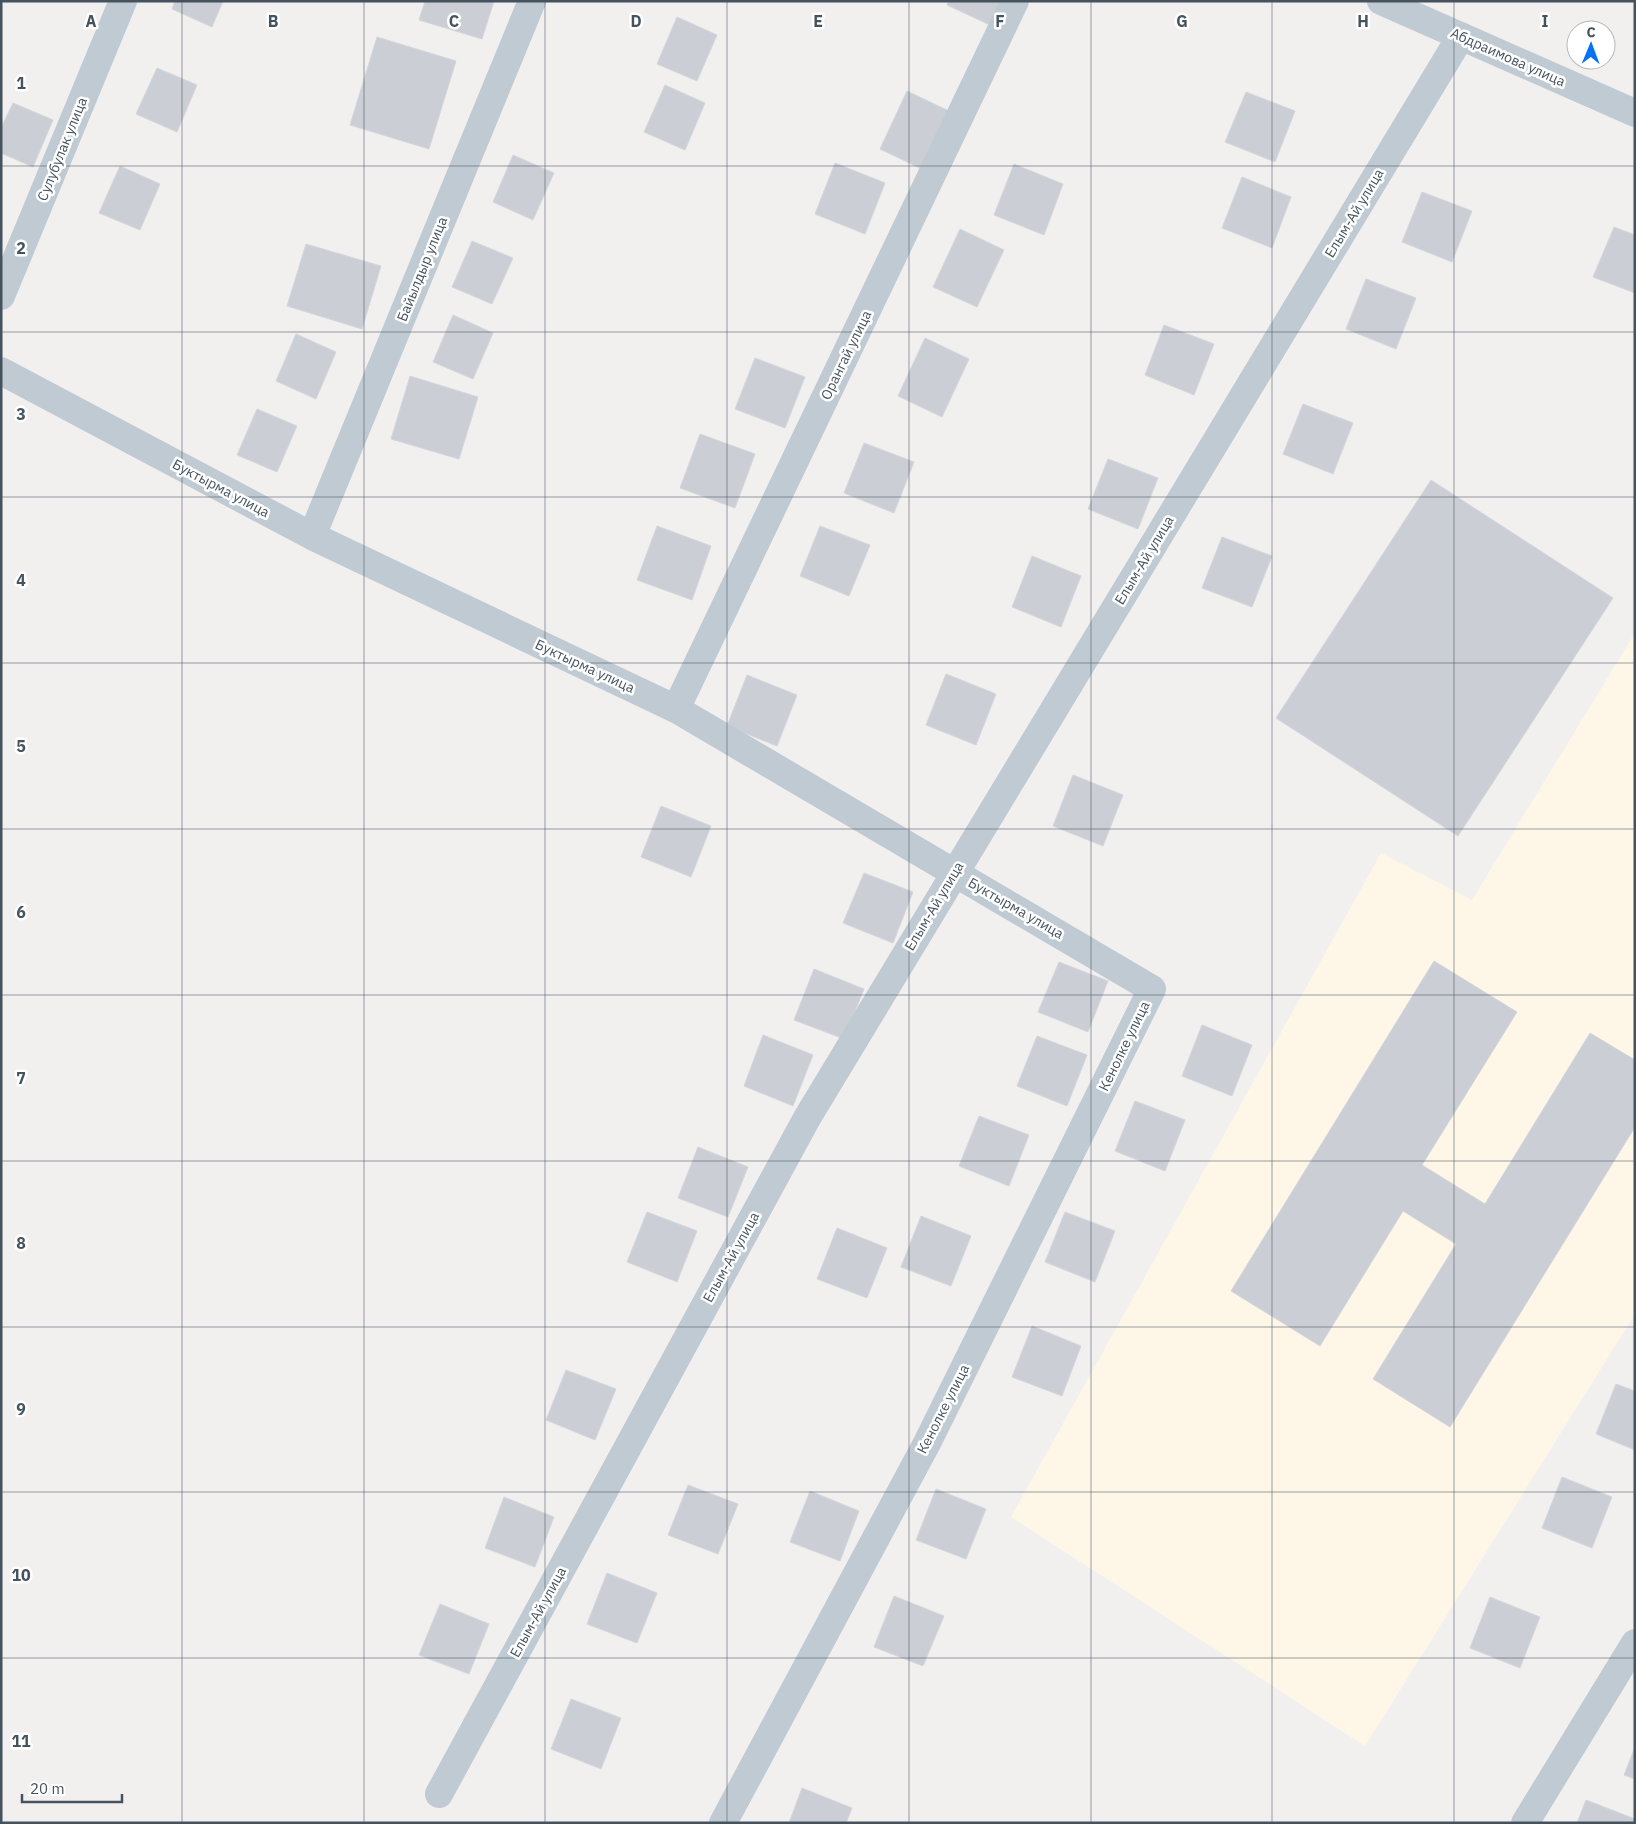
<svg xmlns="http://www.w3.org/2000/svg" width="1636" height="1824" viewBox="0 0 1636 1824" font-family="'IBM Plex Sans',sans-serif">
  <rect width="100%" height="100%" fill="#f2efef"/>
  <!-- commercial -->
  <path fill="#fef7e8" d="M1635 633V1314L1365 1746 1011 1517 1381 853 1472 900Z"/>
  <!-- building -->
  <path fill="#cbced5" stroke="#d3d6dc" d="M175 1H223L212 27 172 9Z
    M425 1H494L482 39 419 20Z
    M948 1H1002L990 25 947 5Z
    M677 17 717 35 697 81 657 64Z
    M377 37 456 61 429 149 350 125Z
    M157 68 197 85 177 132 136 114Z
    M665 85 705 103 685 150 644 132Z
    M907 91 951 112 924 170 880 149Z
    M1246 92 1295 111 1275 162 1225 142Z
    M13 103 53 120 33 167 1 153V128Z
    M513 155 554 173 533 220 493 202Z
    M835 163 885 183 865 234 815 214Z
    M1014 164 1063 184 1044 235 994 215Z
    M120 166 160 184 140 230 99 213Z
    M1242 177 1291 197 1272 248 1222 228Z
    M1422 192 1472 211 1452 262 1402 242Z
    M1614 227 1635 235V293L1593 277Z
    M960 229 1004 250 977 307 933 287Z
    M472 241 513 258 492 304 452 287Z
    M306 244 381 266 362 329 287 306Z
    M1366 279 1416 298 1396 349 1346 329Z
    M453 315 493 333 473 379 433 362Z
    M1164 325 1214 344 1194 395 1145 375Z
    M296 334 336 352 316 399 276 381Z
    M925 338 969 359 942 417 898 396Z
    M755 358 805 377 785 428 735 409Z
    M410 376 478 397 459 459 391 439Z
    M1303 404 1353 423 1333 474 1283 454Z
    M257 409 297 426 277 472 237 455Z
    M700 434 755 454 735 508 680 488Z
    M864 443 914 462 894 513 844 493Z
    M1108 459 1158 478 1138 529 1088 509Z
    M1431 480 1613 598 1458 836 1276 718Z
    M657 526 711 546 692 600 637 580Z
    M820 526 870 545 849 596 800 576Z
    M1222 537 1272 556 1252 607 1202 588Z
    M1032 556 1081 576 1061 627 1012 607Z
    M946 674 996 694 976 745 926 725Z
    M747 675 797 695 777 746 727 726Z
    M1073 775 1123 795 1103 846 1053 826Z
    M661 806 711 826 691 877 641 857Z
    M864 873 913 892 893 943 843 923Z
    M1434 961 1517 1012 1422 1165 1485 1204 1590 1033 1635 1060V1127L1450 1427 1373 1379 1456 1244 1403 1211 1320 1346 1231 1291Z
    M1059 962 1108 981 1088 1032 1038 1012Z
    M814 969 864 989 844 1039 794 1020Z
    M1202 1025 1252 1045 1232 1096 1182 1076Z
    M763 1035 813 1055 793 1106 744 1086Z
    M1037 1036 1087 1055 1067 1106 1017 1086Z
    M1135 1101 1185 1120 1165 1171 1115 1151Z
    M979 1116 1029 1135 1009 1186 959 1166Z
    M698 1147 748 1167 728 1217 678 1198Z
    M647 1212 697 1231 677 1282 627 1262Z
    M1065 1212 1115 1231 1095 1282 1045 1262Z
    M921 1216 971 1236 951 1286 901 1267Z
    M837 1228 887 1248 867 1298 817 1279Z
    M1032 1326 1081 1346 1062 1396 1012 1377Z
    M566 1370 616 1389 595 1440 546 1420Z
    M1616 1384 1635 1391V1450L1596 1434Z
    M1562 1477 1612 1497 1592 1548 1542 1528Z
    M688 1485 738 1504 718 1554 668 1535Z
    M936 1489 986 1509 966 1559 916 1540Z
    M810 1491 859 1511 840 1561 790 1542Z
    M504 1497 554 1517 535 1567 485 1548Z
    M607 1573 657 1593 637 1643 587 1624Z
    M894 1596 944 1616 923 1666 874 1647Z
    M1490 1597 1540 1617 1520 1668 1470 1648Z
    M440 1604 489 1624 469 1674 419 1655Z
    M571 1699 621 1718 601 1769 551 1749Z
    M1635 1747V1779L1624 1775Z
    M802 1788 852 1808 846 1823H789Z
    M1586 1800 1635 1819V1823H1577Z"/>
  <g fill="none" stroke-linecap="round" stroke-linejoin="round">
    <!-- minor -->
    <path stroke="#bfcad3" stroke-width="28" d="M1381 1 1635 113
      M1 296 123 1
      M1 371 312 536 676 709 1152 989 927 1443 723 1823
      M312 536 532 1
      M676 709 1015 1
      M439 1794 807 1118 1461 36
      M1525 1823 1635 1643"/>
  </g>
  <!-- grid -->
  <path fill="none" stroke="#45535f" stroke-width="1" stroke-opacity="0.55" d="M182 1V1823M364 1V1823M545 1V1823M727 1V1823M909 1V1823M1091 1V1823M1272 1V1823M1454 1V1823M1 166H1635M1 332H1635M1 497H1635M1 663H1635M1 829H1635M1 995H1635M1 1161H1635M1 1327H1635M1 1492H1635M1 1658H1635"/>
  <g text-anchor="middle" stroke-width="5" stroke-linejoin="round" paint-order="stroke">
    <!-- street labels -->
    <g font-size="14" fill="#45535f" stroke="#fff">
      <text transform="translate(1508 57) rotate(24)" y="5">Абдраимова улица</text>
      <text transform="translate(62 149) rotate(-68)" y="5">Сулубулак улица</text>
      <text transform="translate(1354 213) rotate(-59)" y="5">Елым-Ай улица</text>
      <text transform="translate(422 269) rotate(-68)" y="5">Байылдыр улица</text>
      <text transform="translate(846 355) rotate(-64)" y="5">Орангай улица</text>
      <text transform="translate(221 488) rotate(28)" y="5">Буктырма улица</text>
      <text transform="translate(1144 560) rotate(-59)" y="5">Елым-Ай улица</text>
      <text transform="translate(585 666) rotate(25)" y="5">Буктырма улица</text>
      <text transform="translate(934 906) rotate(-59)" y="5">Елым-Ай улица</text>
      <text transform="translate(1016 908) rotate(30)" y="5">Буктырма улица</text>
      <text transform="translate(1124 1046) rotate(-64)" y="5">Кенолке улица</text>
      <text transform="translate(731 1257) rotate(-61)" y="5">Елым-Ай улица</text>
      <text transform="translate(943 1409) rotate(-63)" y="5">Кенолке улица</text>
      <text transform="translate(538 1612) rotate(-61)" y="5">Елым-Ай улица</text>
    </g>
  </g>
  <g font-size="16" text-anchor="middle" font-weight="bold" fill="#45535f" stroke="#fff" stroke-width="5" stroke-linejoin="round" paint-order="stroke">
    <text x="91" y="27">A</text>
    <text x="273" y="27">B</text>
    <text x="454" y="27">C</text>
    <text x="636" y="27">D</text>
    <text x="818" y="27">E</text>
    <text x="1000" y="27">F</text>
    <text x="1182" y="27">G</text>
    <text x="1363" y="27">H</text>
    <text x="1545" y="27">I</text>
    <text x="21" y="89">1</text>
    <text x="21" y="254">2</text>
    <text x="21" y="420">3</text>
    <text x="21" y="586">4</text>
    <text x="21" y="752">5</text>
    <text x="21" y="918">6</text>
    <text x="21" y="1084">7</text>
    <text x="21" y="1249">8</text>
    <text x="21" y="1415">9</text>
    <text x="21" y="1581">10</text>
    <text x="21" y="1747">11</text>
  </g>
  <!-- border -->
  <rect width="1636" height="1824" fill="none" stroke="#45535f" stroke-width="5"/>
  <!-- north arrow -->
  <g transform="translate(1591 45) rotate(1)"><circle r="24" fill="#ffffff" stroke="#b5babf"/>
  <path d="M0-4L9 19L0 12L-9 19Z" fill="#0572f6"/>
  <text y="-8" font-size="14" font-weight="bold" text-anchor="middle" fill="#45535f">С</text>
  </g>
  <!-- scale -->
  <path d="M22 1794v8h100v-8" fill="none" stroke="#45535f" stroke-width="2.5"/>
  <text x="30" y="1794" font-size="15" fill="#45535f" stroke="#ffffff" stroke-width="4" paint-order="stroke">20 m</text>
</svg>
